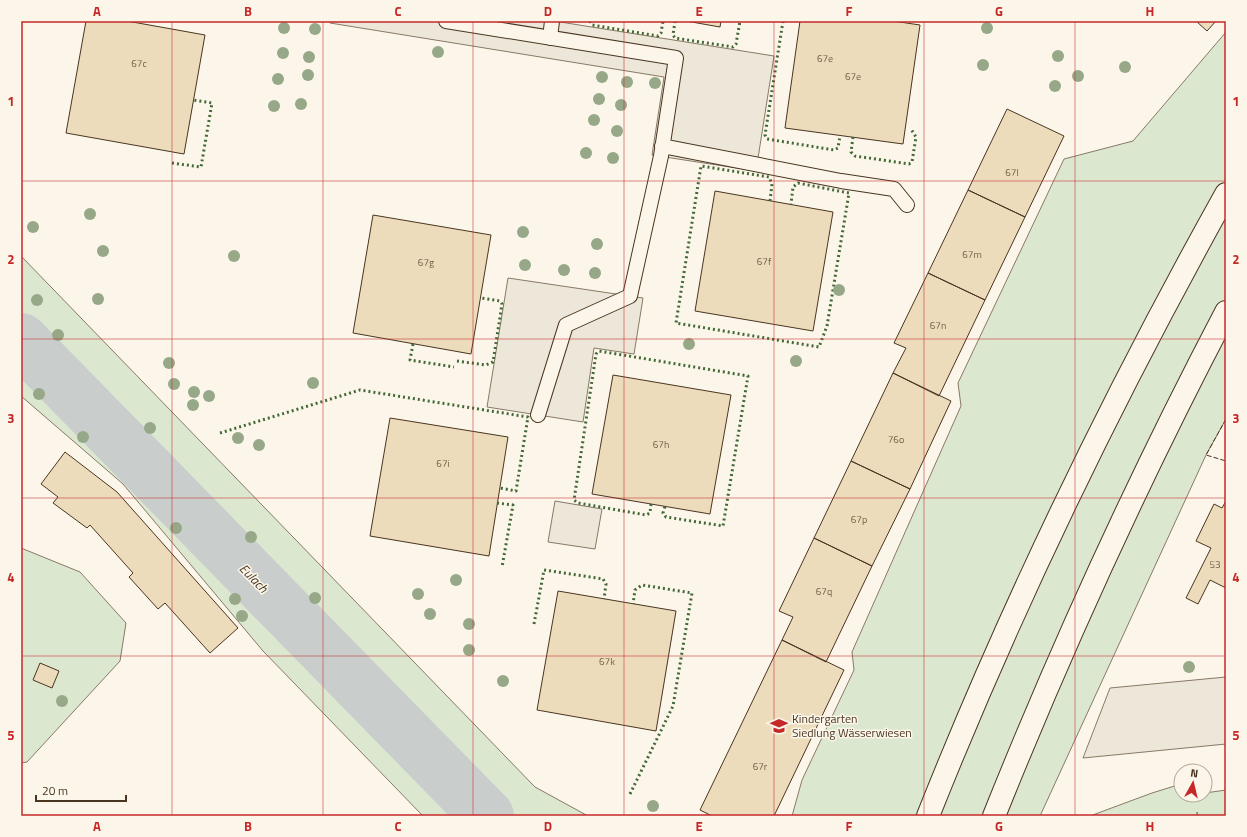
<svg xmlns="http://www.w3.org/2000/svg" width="1247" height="837" viewBox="0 0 1247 837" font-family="'Titillium Web',sans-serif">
  <rect width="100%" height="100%" fill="#fbf6e9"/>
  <!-- green -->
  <path fill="#dce7d0" stroke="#887966" d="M1226 32V419L1206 455 1040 816H792L802 780 854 670 852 652 961 406 958 383 1064 159 1133 141Z
    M21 256 535 787 588 816H423L263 651 123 484 21 396Z
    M21 548 80 572 126 623 120 661 27 762 21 763Z
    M1181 784V795H1205V793L1226 790V816H1198L1197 812V816H1090L1152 793Z"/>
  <!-- parking -->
  <path fill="#ede7d9" stroke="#887966" d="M330 21H554L774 56 756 171 652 155 664 77 330 23Z
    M508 278 643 298 634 354 594 348 583 422 487 407Z
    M555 501 602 509 595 549 548 542Z
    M1226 677V744L1083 758 1110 688Z"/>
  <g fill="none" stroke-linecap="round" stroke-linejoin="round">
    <!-- river -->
    <path stroke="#c9cecd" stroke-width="54" d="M21 340 487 816"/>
  </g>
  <!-- building -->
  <path fill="#ecdcbc" stroke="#4a3520" d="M86 21H127L205 35 184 154 66 133Z
    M686 21H721L720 27Z
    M800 21H893L920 25 903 144 785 128Z
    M1196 21H1216L1207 31Z
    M1007 109 1064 136 1025 217 968 190Z
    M968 190 1025 217 985 300 928 273Z
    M715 191 833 212 813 331 695 311Z
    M373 215 491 235 471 354 353 333Z
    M928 273 985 300 939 396 893 373 906 348 894 343Z
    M893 373 951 401 910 489 851 461Z
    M613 375 731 395 710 514 592 494Z
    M390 418 508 437 489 556 370 536Z
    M65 452 117 492 238 628 210 653 165 603 158 609 129 577 133 573 90 525 87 528 53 503 58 497 41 484Z
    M851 461 910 489 872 566 814 538Z
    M1226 501V588L1210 580 1198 604 1186 598 1211 548 1196 541 1214 504 1222 508Z
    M814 538 872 566 826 662 782 640 793 617 779 611Z
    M558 591 676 611 656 731 537 710Z
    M782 640 844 670 774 816H712L700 810Z
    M40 663 59 671 52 688 33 680Z"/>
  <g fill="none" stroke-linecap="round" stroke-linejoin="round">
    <!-- lane casing -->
    <g stroke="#4a3520" stroke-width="16">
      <path id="lane" d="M446 21 676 58 661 156 630 296 566 325 538 415
        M550 38 552 21
        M662 146 841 181 894 189 907 205"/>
    </g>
    <!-- highway casing -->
    <g stroke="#4a3520" stroke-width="24">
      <path id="highway" d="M928 816C1013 602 1114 395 1226 194
        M994 816C1063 644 1140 476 1226 312"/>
    </g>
    <!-- lane -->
    <use href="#lane" stroke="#fbf6e9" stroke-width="14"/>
    <!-- highway -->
    <use href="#highway" stroke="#fbf6e9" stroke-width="22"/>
    <!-- hedge -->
    <path stroke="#436837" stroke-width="3" stroke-dasharray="2 3" stroke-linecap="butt" d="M590 21 592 25 658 36 661 33 663 21
      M675 21 673 35 675 38 733 47 736 44 740 21
      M783 21 765 135 767 139 834 150 838 148 840 136
      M853 137 851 152 855 156 909 164 912 162 916 137 911 129
      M172 163 201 167 212 103 193 100
      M770 201 772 184 769 177 701 166 676 323 819 347 827 326 849 193 798 183 793 187 791 204
      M413 344 410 360 454 367
      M457 361 486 365 493 362 502 304 500 301 481 298
      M220 433 360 390 528 417 516 491 500 488
      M497 503 513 505 502 567
      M651 504 650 513 646 515 578 503 574 500 596 354 599 351 748 376 723 526 666 517 663 513 665 506
      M534 624 544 570 603 579 606 584 604 599
      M630 794 673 706 692 593 642 585 635 590 633 604"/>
    <!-- fence -->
    <path stroke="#4a3520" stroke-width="1" stroke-dasharray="5 2" stroke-linecap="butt" d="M1226 419 1206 455 1226 461"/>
  </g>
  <!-- trees -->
  <g fill="#96a887">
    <circle cx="284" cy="28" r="6"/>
    <circle cx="987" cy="28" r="6"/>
    <circle cx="315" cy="29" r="6"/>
    <circle cx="438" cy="52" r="6"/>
    <circle cx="283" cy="53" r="6"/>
    <circle cx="1058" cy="56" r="6"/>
    <circle cx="309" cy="57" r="6"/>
    <circle cx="983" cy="65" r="6"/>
    <circle cx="1125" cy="67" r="6"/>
    <circle cx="308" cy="75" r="6"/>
    <circle cx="1078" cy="76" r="6"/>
    <circle cx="602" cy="77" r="6"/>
    <circle cx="278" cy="79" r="6"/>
    <circle cx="627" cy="82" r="6"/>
    <circle cx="655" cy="83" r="6"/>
    <circle cx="1055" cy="86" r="6"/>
    <circle cx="599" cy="99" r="6"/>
    <circle cx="301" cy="104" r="6"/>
    <circle cx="621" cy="105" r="6"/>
    <circle cx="274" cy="106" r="6"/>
    <circle cx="594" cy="120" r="6"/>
    <circle cx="617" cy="131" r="6"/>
    <circle cx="586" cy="153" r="6"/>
    <circle cx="613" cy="158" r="6"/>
    <circle cx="90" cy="214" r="6"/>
    <circle cx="33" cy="227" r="6"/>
    <circle cx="523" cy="232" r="6"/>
    <circle cx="597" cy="244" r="6"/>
    <circle cx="103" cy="251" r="6"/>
    <circle cx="234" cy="256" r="6"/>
    <circle cx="525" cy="265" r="6"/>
    <circle cx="564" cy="270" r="6"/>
    <circle cx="595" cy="273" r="6"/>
    <circle cx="839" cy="290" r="6"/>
    <circle cx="98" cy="299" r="6"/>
    <circle cx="37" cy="300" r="6"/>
    <circle cx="58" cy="335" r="6"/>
    <circle cx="689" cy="344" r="6"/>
    <circle cx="796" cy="361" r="6"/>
    <circle cx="169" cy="363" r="6"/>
    <circle cx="313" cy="383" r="6"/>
    <circle cx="174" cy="384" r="6"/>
    <circle cx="194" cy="392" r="6"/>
    <circle cx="39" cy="394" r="6"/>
    <circle cx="209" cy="396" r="6"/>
    <circle cx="193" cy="405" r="6"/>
    <circle cx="150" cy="428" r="6"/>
    <circle cx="83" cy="437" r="6"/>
    <circle cx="238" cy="438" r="6"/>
    <circle cx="259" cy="445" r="6"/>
    <circle cx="176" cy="528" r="6"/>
    <circle cx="251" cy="537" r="6"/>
    <circle cx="456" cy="580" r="6"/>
    <circle cx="418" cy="594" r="6"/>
    <circle cx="315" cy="598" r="6"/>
    <circle cx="235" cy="599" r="6"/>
    <circle cx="430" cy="614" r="6"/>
    <circle cx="242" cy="616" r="6"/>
    <circle cx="469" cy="624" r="6"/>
    <circle cx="469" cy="650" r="6"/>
    <circle cx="1189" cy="667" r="6"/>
    <circle cx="503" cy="681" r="6"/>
    <circle cx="62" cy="701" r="6"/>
    <circle cx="653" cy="806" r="6"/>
  </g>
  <!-- grid -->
  <path fill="none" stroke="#c62828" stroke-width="1" stroke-opacity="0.55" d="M172 21V816M323 21V816M473 21V816M624 21V816M774 21V816M924 21V816M1075 21V816M21 181H1226M21 339H1226M21 498H1226M21 656H1226"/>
  <!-- icons -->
  <defs>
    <g id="school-bare" transform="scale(1.38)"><path d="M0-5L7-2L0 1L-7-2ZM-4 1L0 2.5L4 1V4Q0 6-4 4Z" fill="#c62828" stroke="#fbf6e9" stroke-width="2.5" paint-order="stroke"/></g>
  </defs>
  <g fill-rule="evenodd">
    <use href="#school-bare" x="779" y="726"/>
  </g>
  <g text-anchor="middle" stroke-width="3" stroke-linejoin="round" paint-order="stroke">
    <!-- number labels -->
    <g font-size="10" fill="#725f47">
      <text x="825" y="62">67e</text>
      <text x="139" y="67">67c</text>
      <text x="853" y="80">67e</text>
      <text x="1012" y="176">67l</text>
      <text x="972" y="258">67m</text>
      <text x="764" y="265">67f</text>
      <text x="426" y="266">67g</text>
      <text x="938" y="329">67n</text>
      <text x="896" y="443">76o</text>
      <text x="661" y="448">67h</text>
      <text x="443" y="467">67i</text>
      <text x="859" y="523">67p</text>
      <text x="1215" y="568">53</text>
      <text x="824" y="595">67q</text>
      <text x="607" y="665">67k</text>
      <text x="760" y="770">67r</text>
    </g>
    <!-- poi labels -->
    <g font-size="12" fill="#4a3520" stroke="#fbf6e9" text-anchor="start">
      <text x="792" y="723">Kindergarten<tspan x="792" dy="14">Siedlung Wässerwiesen</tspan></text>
    </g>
    <!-- water labels -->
    <g font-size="13" font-style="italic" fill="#4a3520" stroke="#fbf6e9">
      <text transform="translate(254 578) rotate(46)" y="5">Eulach</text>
    </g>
  </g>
  <!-- border -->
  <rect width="1247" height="837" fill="none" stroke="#fbf6e9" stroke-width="44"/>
  <!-- north arrow -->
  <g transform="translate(1193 783) rotate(8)"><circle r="19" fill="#fbf6e9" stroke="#b4a999"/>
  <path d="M0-3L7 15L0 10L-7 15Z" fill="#c62828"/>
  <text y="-6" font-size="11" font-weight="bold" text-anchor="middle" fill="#4a3520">N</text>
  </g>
  <!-- scale -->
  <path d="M36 795v6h90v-6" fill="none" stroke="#4a3520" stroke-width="2"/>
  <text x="42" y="795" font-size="12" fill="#4a3520" stroke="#fbf6e9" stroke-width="3" paint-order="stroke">20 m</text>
  <rect x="22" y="22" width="1203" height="793" fill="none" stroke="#c62828" stroke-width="1.5"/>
  <g font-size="13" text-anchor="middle" font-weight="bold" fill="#c62828">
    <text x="97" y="16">A</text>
    <text x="248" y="16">B</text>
    <text x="398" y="16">C</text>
    <text x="548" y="16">D</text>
    <text x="699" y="16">E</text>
    <text x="849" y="16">F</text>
    <text x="999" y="16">G</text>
    <text x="1150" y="16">H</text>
    <text x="11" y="106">1</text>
    <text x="1236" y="106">1</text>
    <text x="11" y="264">2</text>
    <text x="1236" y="264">2</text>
    <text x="11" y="423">3</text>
    <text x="1236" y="423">3</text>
    <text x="11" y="582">4</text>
    <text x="1236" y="582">4</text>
    <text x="11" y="740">5</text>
    <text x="1236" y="740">5</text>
    <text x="97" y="831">A</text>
    <text x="248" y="831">B</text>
    <text x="398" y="831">C</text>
    <text x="548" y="831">D</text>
    <text x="699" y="831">E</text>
    <text x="849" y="831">F</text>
    <text x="999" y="831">G</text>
    <text x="1150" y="831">H</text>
  </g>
</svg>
